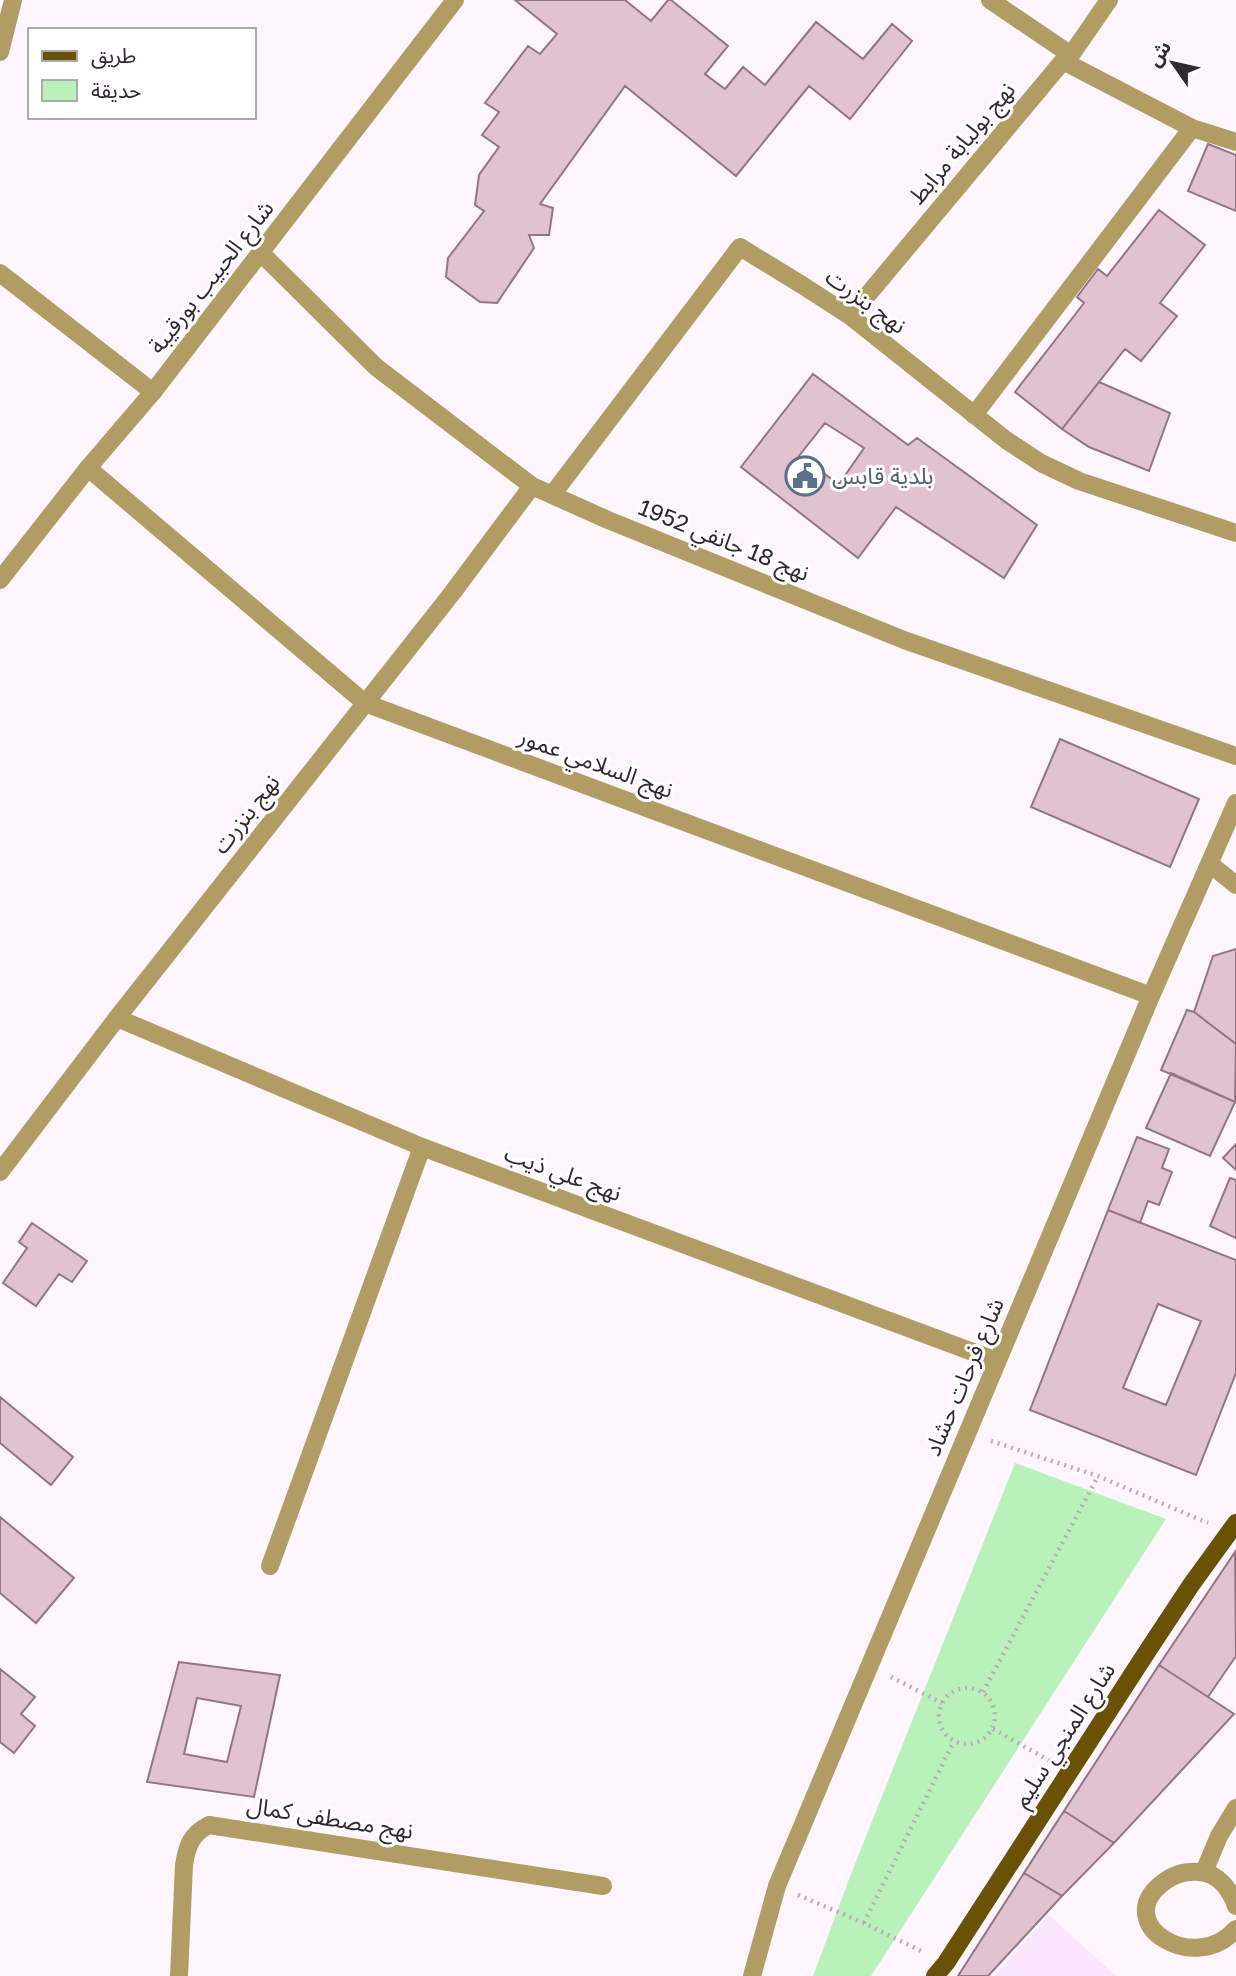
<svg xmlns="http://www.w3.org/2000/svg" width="1236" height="1976" viewBox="0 0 1236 1976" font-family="'Golos Text','Noto Sans Arabic',sans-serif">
  <rect width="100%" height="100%" fill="#fef5ff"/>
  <!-- built -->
  <path fill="#fce6ff" d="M1049 1915 1116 1976H994Z"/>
  <!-- green -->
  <path fill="#b9f1ba" d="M1015 1463 1166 1519 871 1976H813L851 1874Z"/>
  <!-- building -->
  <path fill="#e1c2d1" stroke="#937684" stroke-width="2" fill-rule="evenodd" d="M515 0H625L651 21 668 0H671L728 46 705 74 725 89 743 67 765 85 816 22 863 59 892 24 912 41 850 119 809 86 736 176 625 86 540 204 553 208 549 235H529L534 248 497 303 480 302 446 277 448 258 484 211 475 205 479 175 499 147 482 135 499 112 485 103 528 46 540 54 557 34Z
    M1208 144 1236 155V211L1188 191Z
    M1159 210 1205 245 1160 303 1177 316 1141 361 1125 349 1062 429 1015 392 1084 303 1077 297 1098 269 1107 276Z
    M813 374 908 445 917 438 1037 525 1004 578 896 507 858 558 741 467ZM825 423 864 448 839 484 799 456Z
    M1099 382 1170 413 1149 471 1089 447 1062 429Z
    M1060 739 1199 799 1170 867 1031 807Z
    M1236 949V1044L1194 1012 1213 956Z
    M1187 1010 1194 1012 1236 1044 1235 1102 1161 1070Z
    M1171 1073 1235 1102 1210 1156 1146 1128Z
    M1137 1137 1169 1149 1162 1168 1172 1172 1159 1205 1148 1201 1140 1223 1108 1210Z
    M1236 1144V1170L1223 1158Z
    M1230 1178 1236 1180V1238L1210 1226Z
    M1108 1210 1236 1260V1373L1196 1475 1030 1410ZM1158 1304 1201 1321 1166 1405 1123 1388Z
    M32 1223 87 1261 72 1282 59 1274 36 1306 3 1283 27 1248 19 1242Z
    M0 1397 73 1457 51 1485 0 1443Z
    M0 1517 74 1578 36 1623 0 1593Z
    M1235 1552 1236 1656 1208 1697 1159 1665Z
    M179 1662 280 1675 254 1797 147 1782ZM197 1698 241 1706 227 1762 184 1754Z
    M1159 1665 1234 1714 1114 1843 1064 1811Z
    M0 1669 35 1697 21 1714 35 1726 14 1753 0 1742Z
    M1064 1811 1114 1843 1062 1896 1024 1873Z
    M1024 1873 1062 1896 988 1976H958Z"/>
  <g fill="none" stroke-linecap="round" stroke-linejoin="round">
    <!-- path -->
    <path stroke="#b7aeb8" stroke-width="4.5" stroke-dasharray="2 5" stroke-linecap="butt" d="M991 1441 1098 1476 1208 1523
      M891 1677 942 1703
      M939 1716a28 28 0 1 1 56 0a28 28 0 1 1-56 0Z
      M983 1692 1098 1476
      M993 1729 1050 1761
      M798 1895 864 1923 923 1952
      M864 1923 954 1741"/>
    <!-- service -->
    <path stroke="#b19c63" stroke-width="18" d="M990 0 1071 55"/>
    <!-- minor -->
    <path stroke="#b19c63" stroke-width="18" d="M1063 61 1192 128 1236 142
      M261 253 376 367 532 486 608 520 904 640 1236 756
      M0 273 153 392
      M850 316 1063 61 1071 55 1109 0
      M974 415 1192 128
      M88 468 365 703 1151 996
      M552 495 740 247 802 285 850 316 1006 440 1041 463 1079 481 1236 533
      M1210 864 1236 885
      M117 1018 422 1147 997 1361
      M0 1172 117 1018 453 592 532 486
      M270 1566 422 1147
      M1204 1872 1219 1836 1236 1808
      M1236 1906C1230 1889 1218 1873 1199 1872 1183 1871 1172 1875 1160 1885 1113 1925 1195 1976 1236 1929
      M179 1976 184 1865C187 1846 191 1834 209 1825L603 1886"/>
    <!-- tertiary -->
    <path stroke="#b19c63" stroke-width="18" d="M0 52 13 0
      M0 580 88 468 153 392 455 0
      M752 1976 777 1886 1151 996 1236 803"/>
    <!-- primary -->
    <path stroke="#695205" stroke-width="18" d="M935 1976 946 1963 1141 1661 1191 1585 1236 1523"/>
  </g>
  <!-- icons -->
  <defs>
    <g id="civic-ring" transform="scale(2.0125)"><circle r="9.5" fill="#fff" stroke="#5c6f8a" stroke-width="1.5"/><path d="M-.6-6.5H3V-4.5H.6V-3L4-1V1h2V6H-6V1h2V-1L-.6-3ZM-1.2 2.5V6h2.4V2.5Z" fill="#5c6f8a"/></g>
  </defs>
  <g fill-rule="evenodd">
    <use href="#civic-ring" x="805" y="476"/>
  </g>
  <g text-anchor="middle" stroke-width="6" stroke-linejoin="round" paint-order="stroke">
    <!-- street labels -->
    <g font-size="23" fill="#312831" stroke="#fff">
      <text transform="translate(962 143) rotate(-50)" y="8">نهج بولبابة مرابط</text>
      <text transform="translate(211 277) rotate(-52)" y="8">شارع الحبيب بورقيبة</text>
      <text transform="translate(866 301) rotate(36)" y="8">نهج بنزرت</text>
      <text transform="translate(724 540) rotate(22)" y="8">نهج 18 جانفي 1952</text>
      <text transform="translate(596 763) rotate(20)" y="8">نهج السلامي عمور</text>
      <text transform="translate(246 814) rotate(-52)" y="8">نهج بنزرت</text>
      <text transform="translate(563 1173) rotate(20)" y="8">نهج علي ذيب</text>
      <text transform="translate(964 1377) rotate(-67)" y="8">شارع فرحات حشاد</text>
      <text transform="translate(1064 1735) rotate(-57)" y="8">شارع المنجي سليم</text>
      <text transform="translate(330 1818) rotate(9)" y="8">نهج مصطفى كمال</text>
    </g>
    <!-- service labels -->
    <g font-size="23" fill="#4e5e75" stroke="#fff" text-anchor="start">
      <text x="832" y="484">بلدية قابس</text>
    </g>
  </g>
  <!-- legend -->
  <rect x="28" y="28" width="228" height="91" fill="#ffffff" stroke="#ada9ad" stroke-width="2"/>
  <rect x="42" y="51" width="35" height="10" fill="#695205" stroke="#ada9ad" stroke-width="2"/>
  <text x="91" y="63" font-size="21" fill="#312831">طريق</text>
  <rect x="42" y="80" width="35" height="21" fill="#b9f1ba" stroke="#ada9ad" stroke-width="2"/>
  <text x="91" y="98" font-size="21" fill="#312831">حديقة</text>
  <!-- north arrow -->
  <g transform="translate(1173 63) rotate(304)" stroke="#ffffff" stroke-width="5" paint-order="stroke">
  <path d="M0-5L12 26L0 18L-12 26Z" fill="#312831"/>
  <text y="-10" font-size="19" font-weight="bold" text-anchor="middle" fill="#312831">ش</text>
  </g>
</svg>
